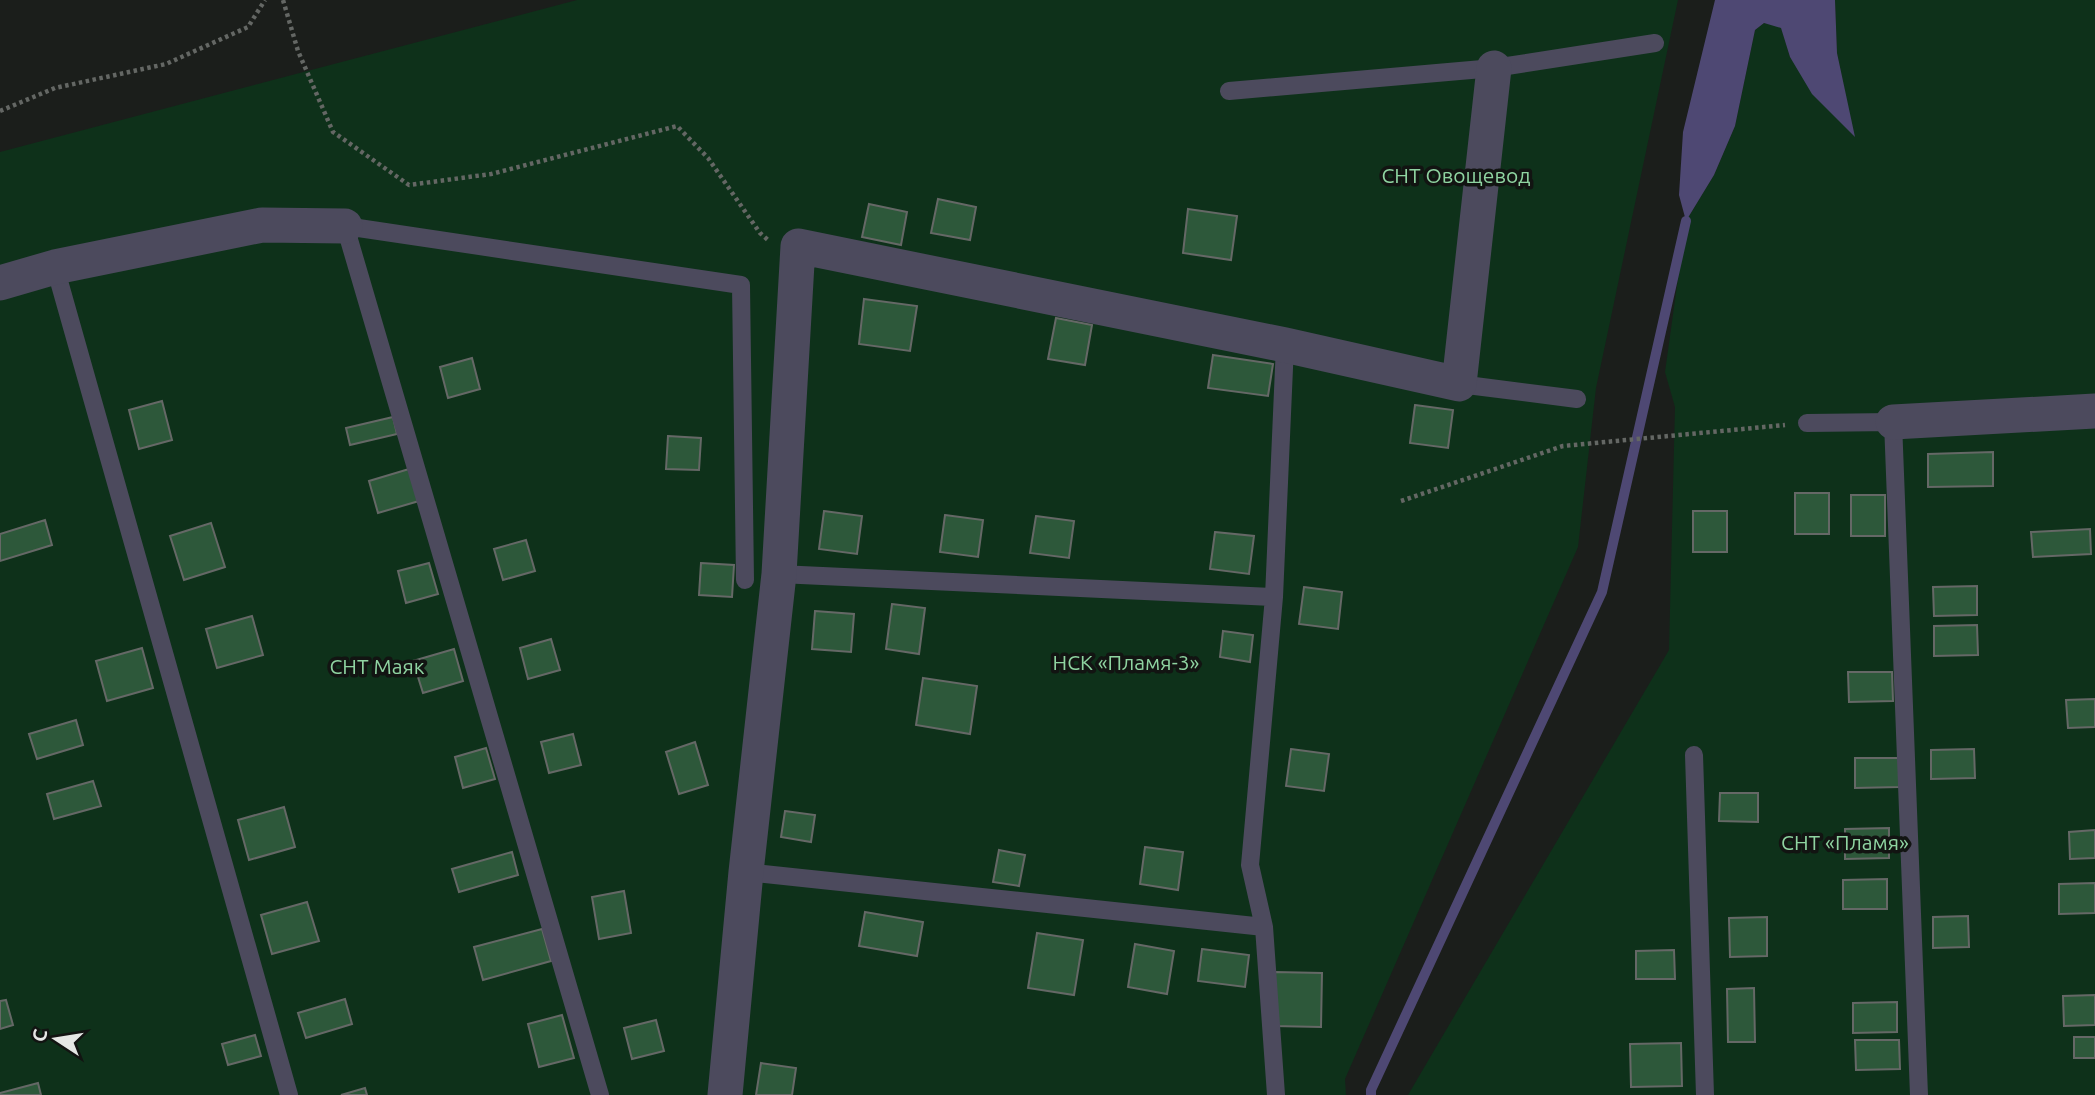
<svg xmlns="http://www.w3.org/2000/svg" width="2095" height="1095" viewBox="0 0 2095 1095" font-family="Ubuntu,sans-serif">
  <rect width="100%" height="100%" fill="#1b1e1b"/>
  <!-- green -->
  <path fill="#0e311a" d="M577 0H1678L1596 388 1578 547 1345 1079 1346 1095H0V152Z
    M1835 0H2095V1095H1408L1669 650 1675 407 1665 372 1686 221 1714 175 1735 126 1755 30 1764 23 1781 27 1790 57 1854 136 1837 53Z"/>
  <!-- water -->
  <path fill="#4e4873" d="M1715 0H1835L1837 53 1855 137 1812 94 1790 57 1781 28 1764 23 1755 30 1735 126 1714 175 1686 221 1679 195 1683 132Z"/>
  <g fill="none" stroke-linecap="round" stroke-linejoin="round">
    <!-- stream -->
    <path stroke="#4e4873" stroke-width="10" d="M1371 1095V1090L1602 592 1686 221"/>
  </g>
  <!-- building -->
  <path fill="#2d583a" stroke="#656866" stroke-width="2" d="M938 199 976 207 970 240 931 233Z
    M869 204 907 212 901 245 862 237Z
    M1188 209 1237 216 1231 260 1183 253Z
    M864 299 917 306 910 351 859 344Z
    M1056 318 1092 325 1085 365 1048 359Z
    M1213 355 1273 364 1268 396 1208 388Z
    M472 358 480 389 448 398 440 367Z
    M162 401 172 440 139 449 129 410Z
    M1415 405 1453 410 1448 448 1410 443Z
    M393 417 397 434 350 445 346 428Z
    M668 436 701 438 699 470 666 469Z
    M1993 452V486L1928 487V454Z
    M409 469 419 501 378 513 369 481Z
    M1795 493H1829V534H1795Z
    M1851 495H1885V536H1851Z
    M824 511 862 516 857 554 819 549Z
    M1693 511H1727V552H1693Z
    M945 515 983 520 978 557 940 552Z
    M1036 516 1074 521 1069 558 1030 553Z
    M45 520 52 545 0 561V534Z
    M211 523 225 567 184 580 170 536Z
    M2090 529 2091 554 2033 557 2031 532Z
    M1215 532 1254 536 1249 574 1210 569Z
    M526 540 535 571 503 580 494 549Z
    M429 563 438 594 406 603 398 571Z
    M701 563 734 565 732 597 699 595Z
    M1977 586V615L1934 616 1933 587Z
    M1304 587 1342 592 1338 629 1299 624Z
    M892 604 925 608 919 654 886 649Z
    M815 611 854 614 851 652 812 649Z
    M252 616 263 655 217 668 206 629Z
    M1977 625 1978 655 1934 656V626Z
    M1223 631 1253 635 1250 662 1220 657Z
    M551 639 560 670 528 679 520 648Z
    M142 648 153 688 107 701 96 661Z
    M454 649 463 681 423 693 413 661Z
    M1848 672H1892L1893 701 1849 702Z
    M923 678 977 686 970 734 916 725Z
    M2095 699V727L2068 728 2066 700Z
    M76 720 83 745 37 759 29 734Z
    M573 734 581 765 549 773 541 742Z
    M695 742 708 785 679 794 666 752Z
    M486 748 495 779 463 788 455 757Z
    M1291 749 1329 754 1324 791 1286 786Z
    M1974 749 1975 778 1931 779V750Z
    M1855 758H1899V787L1855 788Z
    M93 781 101 806 54 819 47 794Z
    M1720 793H1758V822L1719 821Z
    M284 807 295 847 249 860 238 820Z
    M785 811 815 815 811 842 781 837Z
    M1889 828V858L1845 859V829Z
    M2095 830V858L2070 859 2069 832Z
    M1145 847 1183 852 1178 890 1140 884Z
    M999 850 1025 855 1019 886 993 882Z
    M512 852 518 875 459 892 452 869Z
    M1887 879V909H1843V880Z
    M2095 883V913L2059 914V884Z
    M624 891 631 933 599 939 592 897Z
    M307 902 319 941 272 954 261 915Z
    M865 912 923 922 917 956 859 946Z
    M1968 916 1969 947 1933 948V917Z
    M1767 917V956L1730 957 1729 918Z
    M542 929 551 961 483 980 474 947Z
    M1037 933 1083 940 1074 995 1028 988Z
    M1135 944 1174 951 1167 994 1128 987Z
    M1202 949 1249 955 1245 987 1198 981Z
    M1674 950 1675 979H1636V951Z
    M1275 972 1322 973 1321 1027 1274 1026Z
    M1754 988 1755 1042H1728L1727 989Z
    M2095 995V1025L2064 1026 2063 996Z
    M345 999 352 1024 306 1038 298 1013Z
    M6 1000 13 1025 0 1029V1001Z
    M1897 1002V1032L1853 1033V1003Z
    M562 1015 574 1058 539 1067 528 1024Z
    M656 1020 664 1051 632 1059 624 1028Z
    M255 1035 261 1056 228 1065 222 1044Z
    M2074 1037H2095V1058H2074Z
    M1855 1040H1899L1900 1069 1856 1070Z
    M1681 1043 1682 1086 1631 1087 1630 1044Z
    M761 1063 796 1068 792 1095H756Z
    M38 1083 41 1095H0V1093Z
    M365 1088 367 1095H341Z"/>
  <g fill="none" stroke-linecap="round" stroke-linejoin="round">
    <!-- path -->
    <path stroke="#646764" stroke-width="4.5" stroke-dasharray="3.5 3.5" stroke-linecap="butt" d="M283 0 298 51 333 132 409 185 491 174 677 126 708 158 760 233 768 240
      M0 111 55 88 166 64 248 27 265 0
      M1401 501 1563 446 1785 425"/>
    <!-- lane -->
    <path stroke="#4c4a5d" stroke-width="18" d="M1229 91 1494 68 1655 43
      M55 267 289 1095
      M1459 384 1577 399
      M1807 423 1893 422 1919 1095
      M779 574 1274 597
      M1694 755 1705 1095
      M746 872 1264 927
      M600 1095 345 226 741 285 745 580
      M1276 1095 1264 927 1250 865 1274 597 1285 345"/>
    <!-- street -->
    <path stroke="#4c4a5d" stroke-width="35" d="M0 283 55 267 262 225 345 226
      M1893 422 2095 411
      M725 1095 746 872 779 574 798 246 1285 345 1459 384 1494 68"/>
  </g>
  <g text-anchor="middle" stroke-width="7" stroke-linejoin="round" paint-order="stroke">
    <!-- park labels -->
    <g font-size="21" fill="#8fd4a1" stroke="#121412">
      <text x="1456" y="183">СНТ Овощевод</text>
      <text x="1126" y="670">НСК «Пламя-3»</text>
      <text x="377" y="674">СНТ Маяк</text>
      <text x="1845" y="850">СНТ «Пламя»</text>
    </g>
  </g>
  <!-- north arrow -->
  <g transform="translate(56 1039) rotate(282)" stroke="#121412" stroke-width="5" paint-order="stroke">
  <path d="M0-5L12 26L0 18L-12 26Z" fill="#e5e7e5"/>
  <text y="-10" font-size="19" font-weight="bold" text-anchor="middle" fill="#e5e7e5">С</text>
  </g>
</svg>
